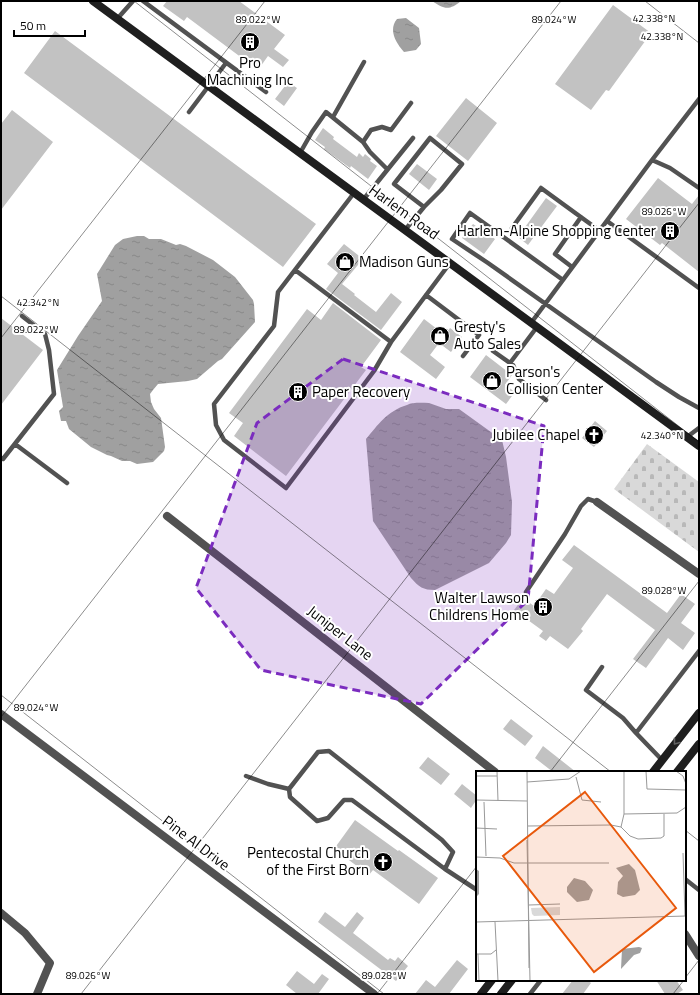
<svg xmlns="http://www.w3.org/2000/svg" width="700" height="995" viewBox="0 0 700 995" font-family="'Titillium Web',sans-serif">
  <defs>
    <pattern id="cemetery-stones" width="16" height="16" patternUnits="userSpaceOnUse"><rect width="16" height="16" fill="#d9d9d9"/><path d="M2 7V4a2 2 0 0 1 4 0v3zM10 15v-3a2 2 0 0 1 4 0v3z" fill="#b8b8b8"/></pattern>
    <pattern id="water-ripples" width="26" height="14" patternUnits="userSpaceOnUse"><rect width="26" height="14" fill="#a0a0a0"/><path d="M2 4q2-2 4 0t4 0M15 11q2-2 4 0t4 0" fill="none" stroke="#888"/></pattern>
  </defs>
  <rect width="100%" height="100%" fill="#fff"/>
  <!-- cemetery -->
  <path fill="url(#cemetery-stones)" d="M647 444 699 482V552L614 489Z"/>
  <!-- water -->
  <path fill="url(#water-ripples)" d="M432 1H461C449 11 444 9 432 1Z
    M406 18 419 28 421 44 416 50 404 52C396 43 388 30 397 19Z
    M137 236H144L149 239H161L176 245 180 244 186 246 213 260 235 277 253 300 254 304 255 322 222 359 218 361 197 379 188 381 158 384 153 390 150 394 151 402 154 409 161 418 165 447 164 451 153 462 137 464 130 461H122L111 456 107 455 91 447 69 429 66 421H61L59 411 63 407 57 370 78 336 102 301 97 274 115 245 123 239Z
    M429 403 446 409H459L502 440 506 457 512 502 511 535 506 543 489 563 435 590C423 590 419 587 411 578L373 521 366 439C378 425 387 411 407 405 413 402 422 403 429 403Z"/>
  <!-- building -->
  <path fill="#c2c2c2" d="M167 1H239L285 35 274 49 289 60 283 67 268 56 258 70 187 17 184 21 163 6Z
    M613 5 651 33 609 91 606 90 591 110 555 84Z
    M55 31 316 224 283 267 24 73Z
    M288 82 297 88 284 106 275 99Z
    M466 98 497 123 468 161 436 136Z
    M12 110 53 142 1 210V124Z
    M323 128 334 137 333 139 357 157 359 153 363 157 365 154 371 159 370 161 377 166 368 179 351 166 350 168 324 149 325 147 315 140Z
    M417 164 437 179 429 190 409 174Z
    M658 178 692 204 699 195V272L662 243 660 245 626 219Z
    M546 198 557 206 528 245 518 237Z
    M473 224 495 239 484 254 462 238Z
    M344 244 363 259 342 284 355 294 354 295 376 312 391 293 402 302 381 330 326 289 338 273 327 264Z
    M333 303 381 340 361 367 366 370 286 476 234 436 243 423 229 413 307 309 321 320Z
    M1 318 43 350 1 405Z
    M424 319 445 335 450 328 462 337 451 352 439 343 430 355 445 367 436 379 400 352Z
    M486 355 512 375 505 385 515 392 506 404 470 377Z
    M595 421 607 431 594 447 582 438Z
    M574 545 667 613 681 594 695 604 681 623 695 633 683 650 668 638 646 668 633 659 655 630 607 594 581 629 583 631 568 649 550 636 546 641 539 636 543 631 514 610 523 598 534 606 546 589 554 594 573 568 562 560Z
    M511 719 533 736 525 746 503 729Z
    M543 746 576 772H553L535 758Z
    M428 757 450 774 441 785 419 768Z
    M462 784 477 796V799L471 808 454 794Z
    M355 820 398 851 399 850 438 878 419 904 373 870 369 875 334 849Z
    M325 912 345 927 357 912 364 918 353 933 388 960 390 958 395 961 398 957 408 966 396 981 318 922Z
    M457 960 468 969 449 994H415L426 980 435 987Z
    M297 971 314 984 322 974 329 979 318 994H297L286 985Z
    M573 980H587L591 983 583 994H562Z
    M656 980H676L683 990 677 994H665Z"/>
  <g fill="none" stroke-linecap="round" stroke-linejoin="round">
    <!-- service -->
    <path stroke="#525252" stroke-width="4.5" d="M143 1 266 92
      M117 19 133 1
      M189 112 226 63
      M333 117 364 62
      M363 142 371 130 382 127 391 130 411 103
      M300 153 312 132 326 112 363 142 370 152 387 169
      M652 160 699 99
      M354 193 278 292 274 326 214 404 216 425 224 440 286 488 374 371 391 342 450 263
      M363 200 413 138
      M607 221 699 288
      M512 228 541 188 600 231
      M405 230 424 207 394 184 430 138 462 164 441 190 424 207
      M572 267 555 254 581 217
      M295 270 391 342
      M563 280 470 213 452 239 488 263 656 382 679 397 699 408
      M426 295 479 335 463 356
      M531 323 652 160 670 168 699 188
      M493 351 513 365 519 379 546 400
      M510 363 537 327
      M687 437 699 428
      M15 444 67 483
      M1 458 3 459 54 394 49 350 45 334 22 316
      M526 592 565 534 581 506 588 499 597 502
      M602 667 586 690 623 718 636 733 662 760
      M636 733 699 651
      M246 776 268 784 289 789 318 752 329 751 442 840 453 852 445 869 477 890
      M289 789 290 797 317 821 328 818 344 800H352L445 869
      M685 879 699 890
      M530 994 541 980"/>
    <!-- minor -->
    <path stroke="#525252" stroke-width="8" d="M597 502 699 574
      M167 516 495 772
      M1 714 374 994
      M1 913 25 933 50 963 37 994
      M685 934 699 956"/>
    <!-- secondary -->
    <path stroke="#1f1f1f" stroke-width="8" d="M93 1 699 446
      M653 772 699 713
      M677 772 699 744
      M481 994 492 980
      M501 994 512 980"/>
  </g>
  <!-- one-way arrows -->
  <defs><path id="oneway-chevron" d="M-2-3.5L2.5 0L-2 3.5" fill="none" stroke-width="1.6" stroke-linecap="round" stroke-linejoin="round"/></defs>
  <use stroke="#626262" href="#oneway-chevron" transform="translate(676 742) rotate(128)"/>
  <!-- marked area -->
  <path fill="#7b2cbf" fill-opacity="0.2" stroke="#7b2cbf" stroke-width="3" stroke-dasharray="8 5" stroke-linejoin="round" d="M343 359 544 426 528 600 421 704 261 670 196 588 257 423Z"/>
  <!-- ticks -->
  <path fill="none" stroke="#000" stroke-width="1" stroke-opacity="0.45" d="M134 1 699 442M645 1 699 43M1 296 611 772M1 338 265 1M1 695 384 994M1 717 561 1M550 772 699 581M685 830 699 841M685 978 699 960M81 994 699 203M377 994 477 866M673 994 684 980"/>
  <!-- icons -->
  <defs>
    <g id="building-disc" transform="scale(1)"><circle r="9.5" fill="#000" stroke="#fff"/><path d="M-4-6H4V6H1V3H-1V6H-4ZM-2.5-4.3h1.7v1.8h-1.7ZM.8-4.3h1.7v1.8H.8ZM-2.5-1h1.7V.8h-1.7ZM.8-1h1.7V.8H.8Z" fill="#fff"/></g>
    <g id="shop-disc" transform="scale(1)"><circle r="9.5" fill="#000" stroke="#fff"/><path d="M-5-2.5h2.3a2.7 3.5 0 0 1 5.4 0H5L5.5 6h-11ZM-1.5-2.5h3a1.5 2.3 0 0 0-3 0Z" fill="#fff"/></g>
    <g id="church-disc" transform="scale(1)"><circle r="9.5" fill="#000" stroke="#fff"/><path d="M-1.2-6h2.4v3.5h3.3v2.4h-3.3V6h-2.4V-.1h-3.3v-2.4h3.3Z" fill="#fff"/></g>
  </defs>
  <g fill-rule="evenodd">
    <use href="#building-disc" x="250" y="42"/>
    <use href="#building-disc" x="670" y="231"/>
    <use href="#shop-disc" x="345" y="262"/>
    <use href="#shop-disc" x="440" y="336"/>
    <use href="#shop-disc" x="492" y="381"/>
    <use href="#building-disc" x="298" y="392"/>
    <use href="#church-disc" x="594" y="435"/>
    <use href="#building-disc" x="543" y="607"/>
    <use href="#church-disc" x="383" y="862"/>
  </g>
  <g text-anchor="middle" stroke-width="4" stroke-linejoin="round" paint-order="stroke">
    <!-- poi labels -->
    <g font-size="15" fill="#000" stroke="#fff" text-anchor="end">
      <text x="250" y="68" text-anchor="middle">Pro<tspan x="250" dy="17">Machining Inc</tspan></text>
      <text x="656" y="236">Harlem-Alpine Shopping Center</text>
      <text x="359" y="267" text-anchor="start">Madison Guns</text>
      <text x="454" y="332" text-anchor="start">Gresty's<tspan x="454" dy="17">Auto Sales</tspan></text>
      <text x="506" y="377" text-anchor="start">Parson's<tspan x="506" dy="17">Collision Center</tspan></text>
      <text x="312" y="397" text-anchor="start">Paper Recovery</text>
      <text x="580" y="440">Jubilee Chapel</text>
      <text x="529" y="603">Walter Lawson<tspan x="529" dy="17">Childrens Home</tspan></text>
      <text x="369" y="858">Pentecostal Church<tspan x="369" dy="17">of the First Born</tspan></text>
    </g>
    <!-- street labels -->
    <g font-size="15" fill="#000" stroke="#fff">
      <text transform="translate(404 212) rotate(36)" y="5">Harlem Road</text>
      <text transform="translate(340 633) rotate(38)" y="5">Juniper Lane</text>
      <text transform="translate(196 843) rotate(37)" y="5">Pine Al Drive</text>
    </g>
  </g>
  <!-- overview -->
  <g transform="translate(476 771)">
    <rect width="210" height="210" fill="#fff"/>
    <path d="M84 136V144L58 145 56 143 55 137Z" fill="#d9d9d9"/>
    <path d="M153 93 159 99 164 119 159 124 147 126 141 123 142 111 147 105 140 97ZM0 98 3 100V123L0 126ZM98 107 109 110 117 119 113 129 101 131 91 121V116ZM163 176 166 177 164 182 158 184 145 198 146 178Z" fill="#a0a0a0"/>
    <path fill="none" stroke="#999" stroke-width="1" d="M21 0 22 30M51 0 53 197M170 0 171 18 210 19M200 0 207 5 210 13M0 5H21M100 6 106 29 125 31M51 11 93 8 105 0M0 29 51 30M8 31 10 85M148 43 201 42 210 36M52 55 135 54 145 56 154 65 162 68 185 67 188 65V43M145 56 148 43V0M0 57 21 58M51 69 54 210M207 82 209 145M0 86 24 87 38 92H133M53 134 84 133M0 151 210 145M19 151 22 210M0 183H15L20 179M2 183 3 210"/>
    <path fill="#e8590c" fill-opacity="0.15" stroke="#e8590c" stroke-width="2" d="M109 21 200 137 118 201 27 85Z"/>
    <rect width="210" height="210" fill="none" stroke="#000" stroke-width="2"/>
  </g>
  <g font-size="10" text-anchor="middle" fill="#000" stroke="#fff" stroke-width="4" stroke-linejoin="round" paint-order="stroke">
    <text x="654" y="22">42.338°N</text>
    <text x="258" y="23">89.022°W</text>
    <text x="554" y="23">89.024°W</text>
    <text x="662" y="40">42.338°N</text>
    <text x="664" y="215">89.026°W</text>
    <text x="38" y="306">42.342°N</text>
    <text x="36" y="333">89.022°W</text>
    <text x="662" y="439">42.340°N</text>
    <text x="664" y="594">89.028°W</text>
    <text x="36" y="711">89.024°W</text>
    <text x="88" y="979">89.026°W</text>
    <text x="384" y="979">89.028°W</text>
  </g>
  <!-- border -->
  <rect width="700" height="995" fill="none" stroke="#000000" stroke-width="4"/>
  <!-- scale -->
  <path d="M14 30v6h71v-6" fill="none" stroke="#000000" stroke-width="2"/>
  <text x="20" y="30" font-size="12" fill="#000000" stroke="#ffffff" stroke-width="3" paint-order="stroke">50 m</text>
</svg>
